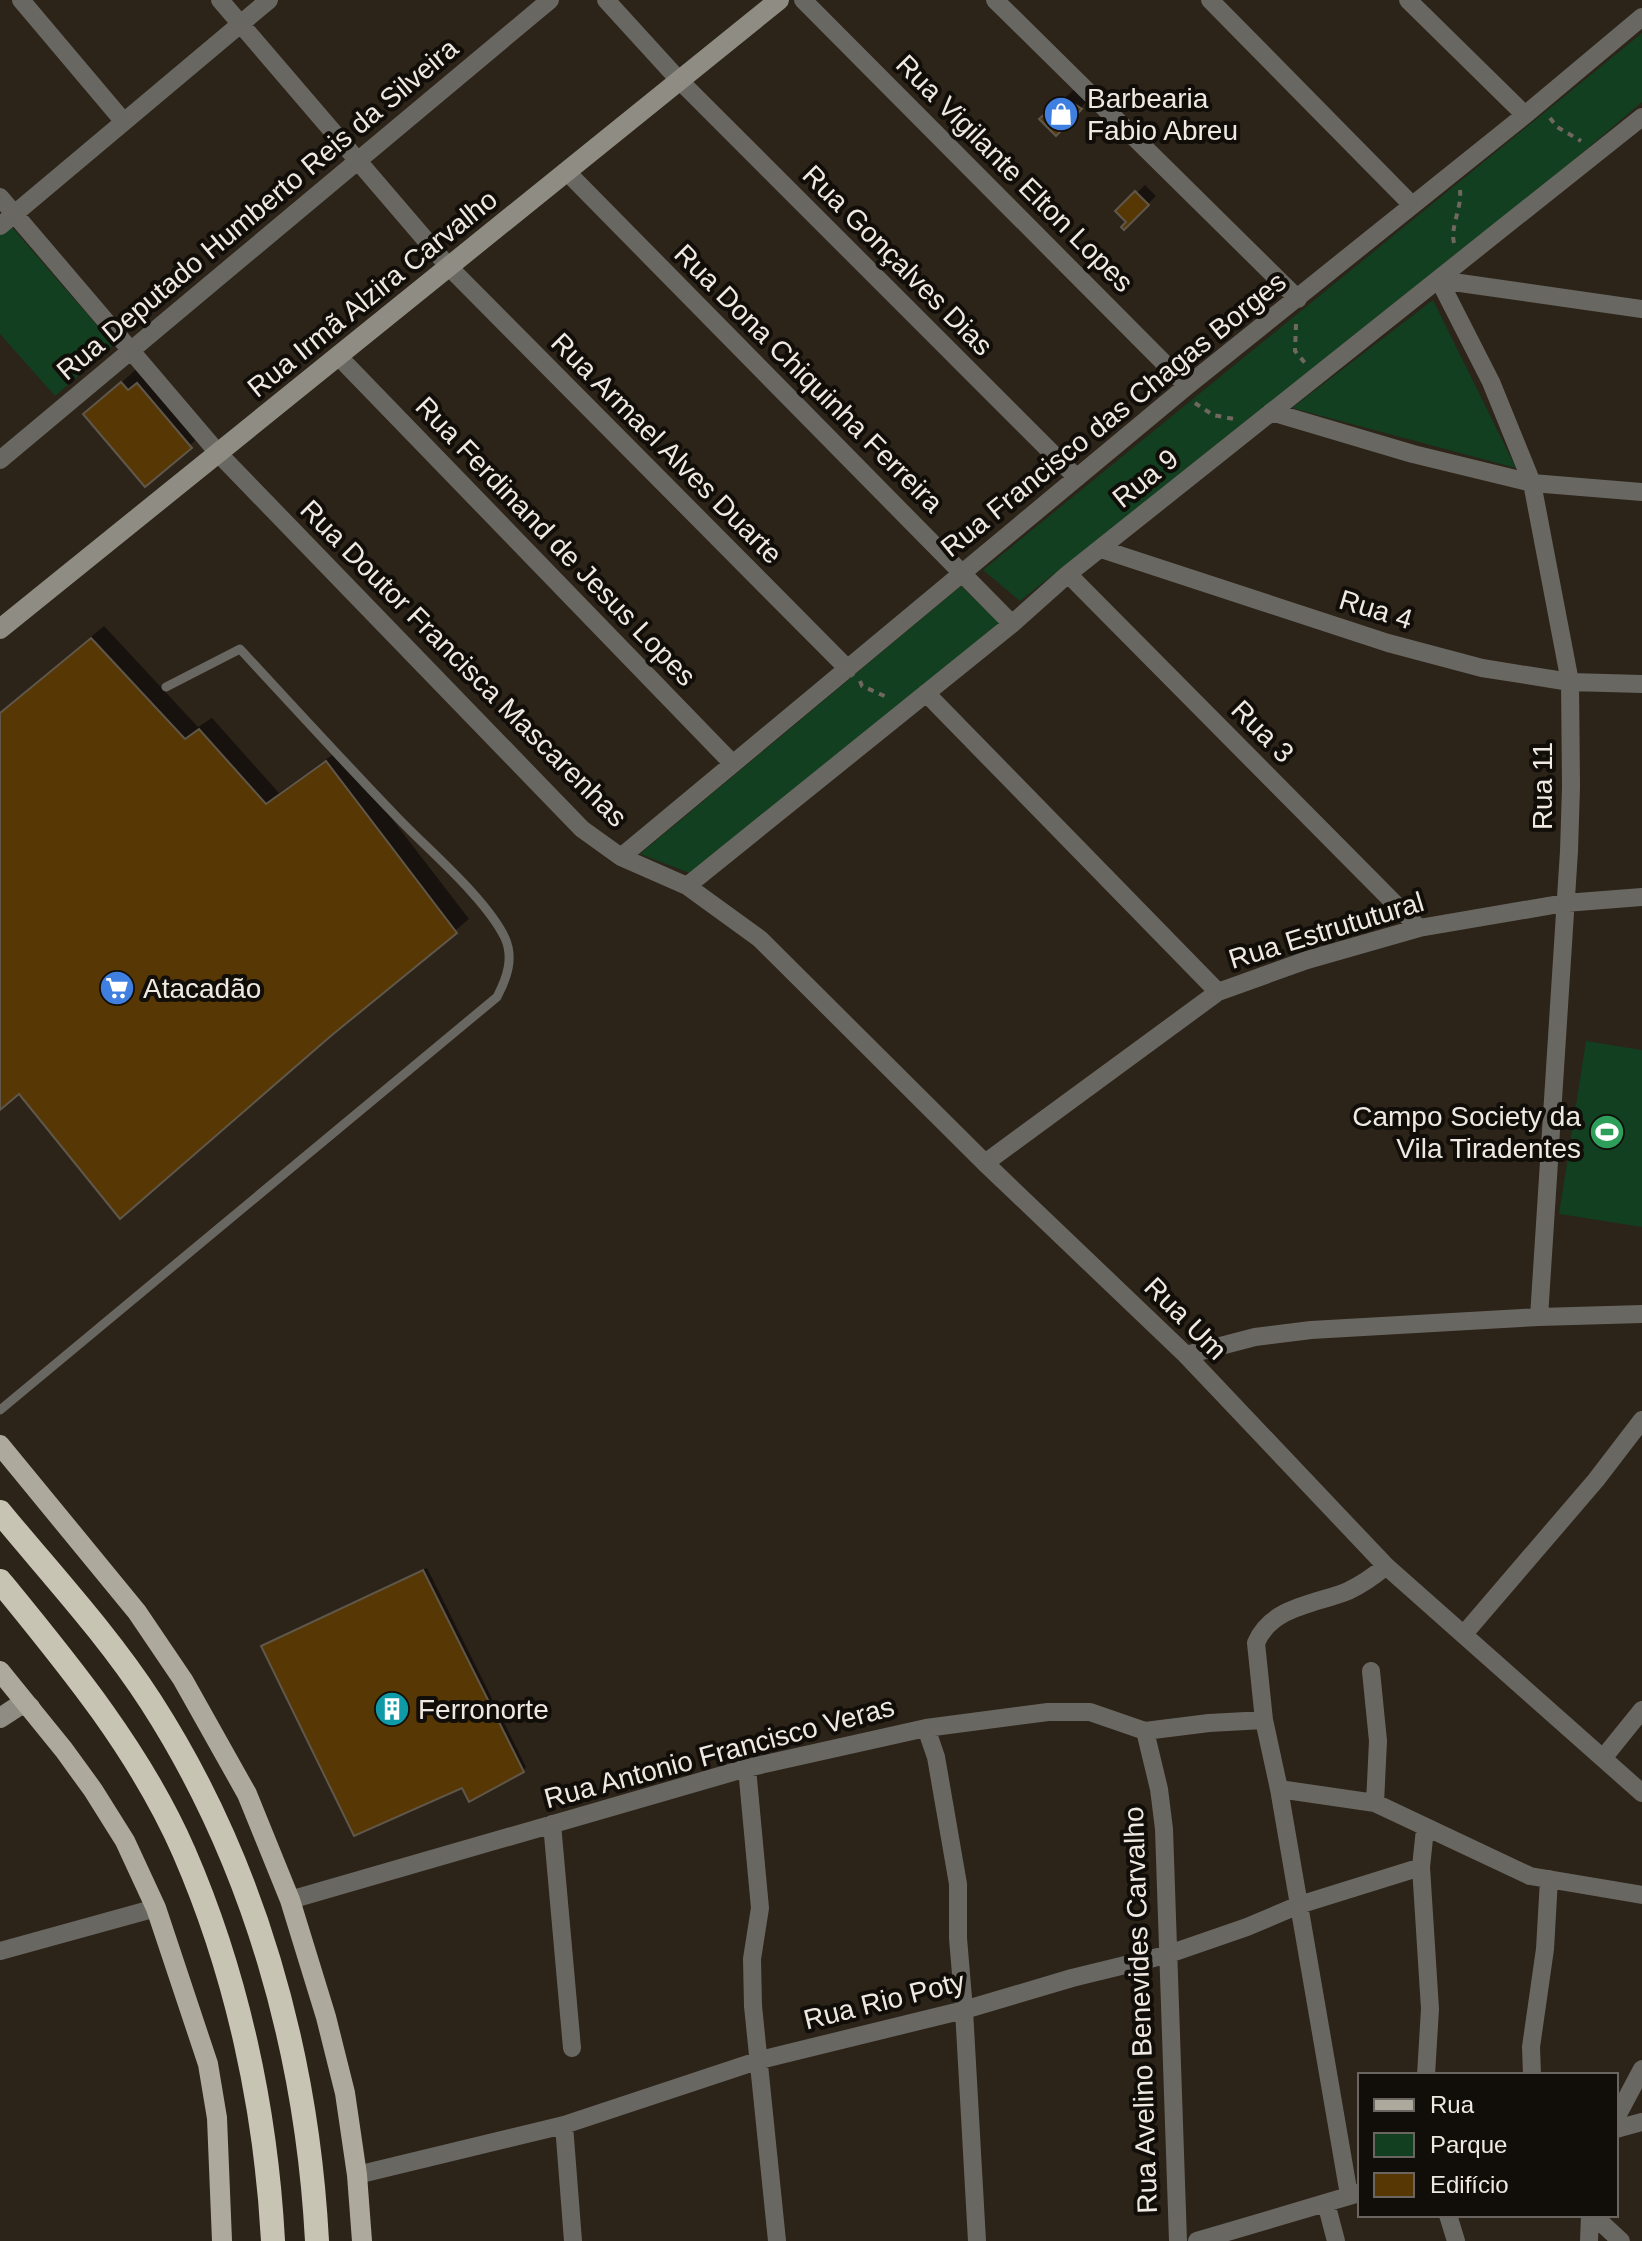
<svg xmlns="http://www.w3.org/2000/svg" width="1642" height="2241" viewBox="0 0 1642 2241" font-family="Helvetica,sans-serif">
  <rect width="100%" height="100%" fill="#2c2319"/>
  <!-- green -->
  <path fill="#113f20" d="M1642 33V102L1568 165 1020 601 983 570Z
    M10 225 114 345 55 396 0 334V234Z
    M1433 300 1516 468 1292 408Z
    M961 586 1002 626 695 875 640 854Z
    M1586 1041 1642 1050V1227L1559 1214Z"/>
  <!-- shadow -->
  <path fill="#0007" d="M1074 90 1088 100 1056 134 1049 111Z
    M1145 185 1156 196 1124 227 1128 223 1118 211Z
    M140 366 208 429 146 484 86 414Z
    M104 626 198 727 212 718 279 793 339 750 469 919 331 1034 19 1091 0 1107V713Z
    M427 1568 526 1767 523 1771 463 1785 263 1647Z"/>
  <!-- building -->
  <path fill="#573805" stroke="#60574b" stroke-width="2" d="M1064 97 1082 109 1056 136 1039 119Z
    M1135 191 1149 205 1124 230 1121 227 1126 222 1115 211Z
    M121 382 128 390 137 383 192 448 145 487 83 414Z
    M91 638 185 739 199 729 266 804 326 761 457 933 332 1035 120 1219 19 1094 0 1110V713Z
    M423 1570 524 1772 469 1802 462 1788 354 1836 261 1646Z"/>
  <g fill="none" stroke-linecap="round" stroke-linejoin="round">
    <!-- path -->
    <path stroke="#70685f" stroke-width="4" stroke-dasharray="6 6" stroke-linecap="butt" d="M1550 118 1557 127 1581 141
      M1454 243C1450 227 1462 208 1460 190
      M1296 324 1295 351 1305 363
      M1195 403 1213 415 1234 419
      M860 681 862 686 889 698"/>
    <!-- lane -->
    <path stroke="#696761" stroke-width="9" d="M0 1410 497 997C507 978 514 958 505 938 486 898 426 848 395 815 342 760 291 704 240 649L166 687"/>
    <!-- street -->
    <path stroke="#696761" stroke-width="18" d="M21 0 124 122
      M220 0 448 266 848 669
      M606 0 679 80 1077 478
      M803 0 1187 386
      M995 0 1298 299
      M1210 0 1412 205
      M1408 0 1525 115
      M567 172 1012 624
      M0 197 219 454 582 829 621 857 687 886 760 939 985 1163 1186 1355 1386 1566 1642 1793
      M0 226 269 0
      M1439 280 1491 382 1532 483 1570 682 1571 787 1569 851 1539 1317
      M1439 280 1642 309
      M339 357 733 764
      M1271 412 1413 454 1532 483 1642 492
      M0 460 550 0
      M1101 549 1388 643 1482 668 1570 682 1642 684
      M1068 574 1419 928
      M926 693 1218 992
      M621 857 1187 386 1525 115 1642 17
      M687 886 1012 624 1068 574 1642 117
      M985 1163 1218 992 1307 960 1419 928 1565 903 1642 897
      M1186 1355 1255 1337 1311 1330 1539 1317 1642 1314
      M1464 1634 1596 1480 1642 1420
      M1371 1671 1378 1741 1375 1803
      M926 1728 936 1757 958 1884V1938L964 2010 977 2241
      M1145 1731 1159 1789 1164 1829 1178 2241
      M1604 1757 1642 1710
      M747 1768 760 1908 752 1959 753 2006 777 2241
      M1279 1789 1375 1803 1530 1876 1642 1895
      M552 1824 572 2048
      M1425 1829 1421 1867 1430 2009 1426 2075
      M290 1900 747 1768 926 1728 1048 1712H1090L1145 1731 1209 1723 1264 1720
      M0 1951 156 1908
      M1532 2075 1531 2047 1545 1949 1549 1879
      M1616 2118 1642 2069
      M564 2125 573 2241
      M1616 2129 1642 2122
      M357 2175 564 2125 760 2060 964 2010 1072 1978 1166 1955 1247 1927 1299 1905 1421 1867
      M1349 2195 1279 1789 1264 1720 1256 1643C1271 1606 1317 1604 1348 1591 1363 1584 1374 1576 1386 1566
      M1326 2203 1336 2241
      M1448 2215 1456 2241
      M1593 2215 1621 2241
      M1197 2241 1359 2193
      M1589 2241 1590 2215"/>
    <!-- secondary -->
    <path stroke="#8f8d83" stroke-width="20" d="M0 629 779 0
      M0 1718 20 1705 30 1707"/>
    <!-- primary -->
    <path stroke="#adaa9d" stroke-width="20" d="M0 1445 137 1612 183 1680 247 1794 290 1900 326 2017 345 2093 357 2175 362 2241
      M0 1671 64 1750 93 1790 125 1841 156 1908 208 2064 217 2118 222 2241"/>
    <!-- highway -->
    <path stroke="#c8c4b4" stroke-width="24" d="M0 1512C51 1574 107 1634 151 1702 254 1862 307 2052 317 2241
      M0 1581C68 1664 140 1751 184 1852 237 1974 266 2109 273 2241"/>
  </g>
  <!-- icons -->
  <defs>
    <g id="shop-disc" transform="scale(1.8)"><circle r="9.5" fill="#3f7fe0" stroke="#110d09"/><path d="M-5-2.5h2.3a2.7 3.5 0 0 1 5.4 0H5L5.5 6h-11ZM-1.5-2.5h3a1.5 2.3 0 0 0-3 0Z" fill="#fff"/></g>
    <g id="supermarket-disc" transform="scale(1.8)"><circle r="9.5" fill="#3f7fe0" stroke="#110d09"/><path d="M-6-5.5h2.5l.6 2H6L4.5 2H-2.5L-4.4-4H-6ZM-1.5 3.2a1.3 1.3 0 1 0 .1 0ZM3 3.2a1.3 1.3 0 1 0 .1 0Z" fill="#fff"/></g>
    <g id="stadium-disc" transform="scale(1.8)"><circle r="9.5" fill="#2e9e5b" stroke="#110d09"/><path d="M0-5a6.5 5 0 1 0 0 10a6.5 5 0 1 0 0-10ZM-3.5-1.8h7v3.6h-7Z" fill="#fff"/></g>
    <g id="building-disc" transform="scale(1.8)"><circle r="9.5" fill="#0f9aa8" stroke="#110d09"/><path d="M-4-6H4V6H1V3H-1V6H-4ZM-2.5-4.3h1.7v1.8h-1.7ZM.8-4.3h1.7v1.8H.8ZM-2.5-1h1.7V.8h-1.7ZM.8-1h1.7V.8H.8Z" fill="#fff"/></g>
  </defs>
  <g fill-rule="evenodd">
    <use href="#shop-disc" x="1061" y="114"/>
    <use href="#supermarket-disc" x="117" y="988"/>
    <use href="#stadium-disc" x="1607" y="1132"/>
    <use href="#building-disc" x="392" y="1709"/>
  </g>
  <g text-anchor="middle" stroke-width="8" stroke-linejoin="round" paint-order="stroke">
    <!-- poi labels -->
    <g font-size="28" fill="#efe9e2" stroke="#110d09" text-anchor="start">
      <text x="1087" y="108">Barbearia<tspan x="1087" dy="32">Fabio Abreu</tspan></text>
      <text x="143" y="998">Atacadão</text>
      <text x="1581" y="1126" text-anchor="end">Campo Society da<tspan x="1581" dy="32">Vila Tiradentes</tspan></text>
      <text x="418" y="1719">Ferronorte</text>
    </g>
    <!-- street labels -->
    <g font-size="28" fill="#efe9e2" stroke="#110d09">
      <text transform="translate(1015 173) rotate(45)" y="10">Rua Vigilante Elton Lopes</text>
      <text transform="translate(257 209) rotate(-40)" y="10">Rua Deputado Humberto Reis da Silveira</text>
      <text transform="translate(898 260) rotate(45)" y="10">Rua Gonçalves Dias</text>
      <text transform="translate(372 293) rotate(-39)" y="10">Rua Irmã Alzira Carvalho</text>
      <text transform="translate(809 378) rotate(45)" y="10">Rua Dona Chiquinha Ferreira</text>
      <text transform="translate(1113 414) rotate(-39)" y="10">Rua Francisco das Chagas Borges</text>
      <text transform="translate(667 448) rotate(45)" y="10">Rua Armael Alves Duarte</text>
      <text transform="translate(1145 478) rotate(-39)" y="10">Rua 9</text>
      <text transform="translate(556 541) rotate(46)" y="10">Rua Ferdinand de Jesus Lopes</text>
      <text transform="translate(1376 609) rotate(17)" y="10">Rua 4</text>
      <text transform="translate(464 663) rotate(45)" y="10">Rua Doutor Francisca Mascarenhas</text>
      <text transform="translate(1263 731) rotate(45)" y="10">Rua 3</text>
      <text transform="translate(1542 786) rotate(-90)" y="10">Rua 11</text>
      <text transform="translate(1326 930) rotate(-17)" y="10">Rua Estrututural</text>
      <text transform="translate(1186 1318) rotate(45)" y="10">Rua Um</text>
      <text transform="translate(719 1752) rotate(-15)" y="10">Rua Antonio Francisco Veras</text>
      <text transform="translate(884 2000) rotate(-14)" y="10">Rua Rio Poty</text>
      <text transform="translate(1140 2010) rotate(-92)" y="10">Rua Avelino Benevides Carvalho</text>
    </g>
  </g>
  <!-- legend -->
  <rect x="1358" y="2073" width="260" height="144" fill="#110d09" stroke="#6a6560" stroke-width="2"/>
  <rect x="1374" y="2099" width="40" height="12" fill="#adaa9d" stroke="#6a6560" stroke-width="2"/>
  <text x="1430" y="2113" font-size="24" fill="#efe9e2">Rua</text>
  <rect x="1374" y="2133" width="40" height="24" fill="#113f20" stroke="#6a6560" stroke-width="2"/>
  <text x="1430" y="2153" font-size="24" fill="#efe9e2">Parque</text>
  <rect x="1374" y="2173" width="40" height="24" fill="#573805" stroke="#6a6560" stroke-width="2"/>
  <text x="1430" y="2193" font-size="24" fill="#efe9e2">Edifício</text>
</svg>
